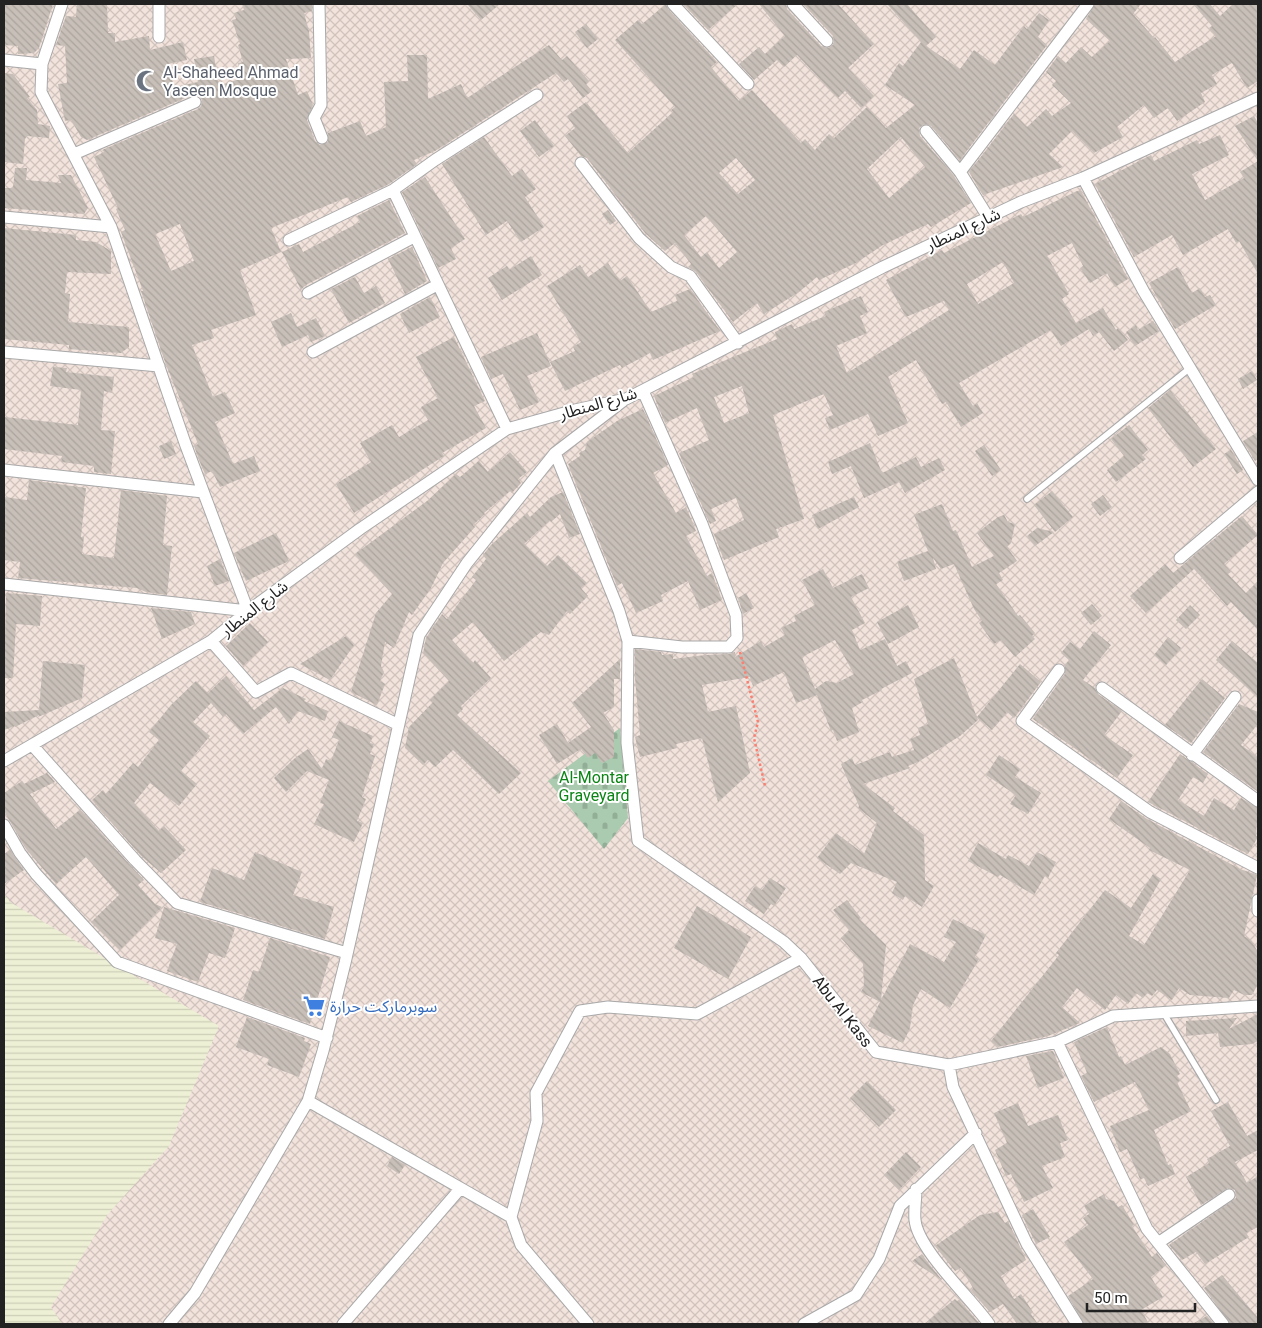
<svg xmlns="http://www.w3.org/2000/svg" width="1262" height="1328" viewBox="0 0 1262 1328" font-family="Roboto,'Noto Sans Arabic',sans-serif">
  <defs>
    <pattern id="military-cross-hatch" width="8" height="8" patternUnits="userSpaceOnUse" patternTransform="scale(1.25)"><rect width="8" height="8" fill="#f3e3dd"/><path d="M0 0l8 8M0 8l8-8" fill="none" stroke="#d0c2bd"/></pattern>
    <pattern id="farmland-rules" width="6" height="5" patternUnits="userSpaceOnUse" patternTransform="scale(1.25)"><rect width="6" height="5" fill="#eef0d5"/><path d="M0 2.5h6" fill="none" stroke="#ccceb7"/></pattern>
    <pattern id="cemetery-stones" width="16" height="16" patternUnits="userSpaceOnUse" patternTransform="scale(1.25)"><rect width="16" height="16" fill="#aacbaf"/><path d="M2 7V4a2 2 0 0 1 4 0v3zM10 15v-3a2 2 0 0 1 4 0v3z" fill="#92ae96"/></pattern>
    <pattern id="building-back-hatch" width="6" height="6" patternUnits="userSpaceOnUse" patternTransform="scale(1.25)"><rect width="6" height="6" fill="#c7bfb8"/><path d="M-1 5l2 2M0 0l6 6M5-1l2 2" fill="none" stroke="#aba49e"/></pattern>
  </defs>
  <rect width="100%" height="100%" fill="#f2efe9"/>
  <!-- military -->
  <path fill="url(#military-cross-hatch)" d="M4 4H1258V1324H4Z"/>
  <!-- farmland -->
  <path fill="url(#farmland-rules)" d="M4 894 10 902 219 1026 169 1146 108 1214 51 1307 62 1324H4Z"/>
  <!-- cemetery -->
  <path fill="url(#cemetery-stones)" d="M620 728 628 818 604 849 548 781Z"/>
  <!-- building -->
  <path fill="url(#building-back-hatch)" fill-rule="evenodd" d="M4 4H53L39 48 34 53 18 54V46L4 45Z
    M77 4H107L108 33H115V42L149 36 150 50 183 42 187 60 168 64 174 87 198 82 194 59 214 56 219 86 242 78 238 63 243 62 238 45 240 44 232 20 236 19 234 13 244 10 242 4H312V11L304 13 309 31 311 58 286 59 298 95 307 91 313 105 307 120 315 141 320 145 328 142V133L360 121 366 136 386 127 384 82 408 81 407 55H427L428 99 461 84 467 98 549 45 562 60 567 56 589 81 586 84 592 91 583 98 568 79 564 82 556 73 435 151 414 160 417 164 389 184 351 202 348 197 271 228 281 252 240 270 256 315 211 330 214 338 192 345 213 397 225 392 235 413 215 422 233 464 254 456 260 471 220 487 212 471 205 474 201 465 194 446 198 444 165 362 141 291H143L121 232 125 230 116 209 118 208 94 157 104 152 102 150 198 109 201 106 202 100 199 96 192 95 87 140 81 137 71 120 65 121 58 84 67 83 65 46 56 45 66 16 76 17ZM180 224 194 261 171 271 155 234Z
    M467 4H500L481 20Z
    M666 4 668 9 717 62 711 67 739 101 752 90 801 143 805 139 815 150 829 134 834 138 867 107 886 128 915 105 885 85 899 63 903 66 921 42 887 4H907L936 37 926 46 960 69 974 50 995 65 1024 26 1027 29 1039 13 1049 20 1038 37 1047 45 960 160 931 126 925 124 919 128 920 136 954 176 971 203 931 227 928 224 883 245 856 263 819 280 817 277 799 292 764 314 757 303 733 322 696 272 688 267 691 264 675 243 665 251 645 233 587 158 581 156 565 136 575 128 567 116 586 102 628 153 673 112 671 110 675 107 615 40 638 20 642 24ZM901 137 925 167 889 198 867 169ZM736 158 755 180 738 194 719 173ZM706 216 737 252 719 268 707 252 701 257 684 235Z
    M686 4H738L708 30 684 5Z
    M759 4H786L787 9 821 46 828 48 834 44 833 36 803 4H838L874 44 848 68 874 96 861 108 845 91 838 98 797 55 784 67 777 60 754 80 739 64 759 47 765 54 785 36Z
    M1095 4H1141L1133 14 1154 38 1155 37 1175 62 1216 36 1209 28 1212 26 1193 4H1210L1220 16 1233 4H1258V81L1247 88 1232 63 1212 75 1217 84 1201 93 1205 102 1177 121 1168 108 1154 118 1144 105 1117 127 1123 137 1094 153 1072 131 1049 154 1063 167 983 195 969 172 1014 114 1027 127 1046 109 1052 116 1071 103 1052 85 1056 81 1046 72 1058 56 1066 63 1081 47 1092 57 1110 41 1086 19Z
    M586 24 598 39 587 48 575 32Z
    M4 73 13 74 30 97 27 98 37 110 38 124 50 126 49 138 27 136 25 139 23 164 4 162Z
    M1254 116 1258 123V274L1239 241 1236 243 1228 229 1183 255 1172 235 1134 257 1095 184 1151 155 1154 161 1197 140 1199 144 1220 135 1229 155 1192 174 1205 200 1244 178 1240 172 1258 161 1235 126Z
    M535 120 554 146 539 157 520 131Z
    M484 137 512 176 522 169 536 189 525 197 544 227 521 242 507 221 486 235 442 164Z
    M15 168H27L26 180 61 183 58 175H71L88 208 84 214 4 208V188H13Z
    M425 177 465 239 451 248 456 259 438 268 402 192Z
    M1077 191H1081L1128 279 1115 287 1107 273 1090 283 1080 268 1083 266 1072 243 1047 256 1069 294 1062 299 1076 323 1103 308 1116 330 1118 328 1128 340 1114 351 1099 332 1093 336 1089 329 1061 346 1051 330 959 383 973 406 977 403 983 413 961 427 946 402 942 404 916 360 888 377 908 423 878 436 868 414 830 430 825 418 833 415 824 394 773 415 804 519 776 529 779 537 724 560 714 534 744 520 736 498 711 509 716 521 710 524 679 453 709 440 697 408 665 423 654 396 694 377 692 374 777 339 775 332 792 324 794 329 826 316 824 312 861 296 868 312 860 316 867 333 836 346 847 373 949 310 944 301 906 317 886 280 942 250 944 253 1021 214 1023 217ZM1003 262 1014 283 978 304 967 284ZM742 386 749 413 724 423 714 397Z
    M389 200 405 233 304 286 301 290 282 252 299 244 303 252 360 222 357 216Z
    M608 210 616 221 610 225 602 214Z
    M4 228 76 235V240L96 242 111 251V274L67 272 65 293 70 294 68 322 129 327V347L121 353 105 352 69 349V345L4 339Z
    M412 247 427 281 405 294 388 259Z
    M531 256 542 275 502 300 488 278 507 266 509 270Z
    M608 263 620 281 627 276 651 312 677 301 675 295 690 289 720 331 653 360 650 353 622 368 620 365 565 391 550 362 575 351 573 347 581 342 547 286 580 265 588 277Z
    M1178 267 1192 293 1200 288 1205 297 1210 295 1216 305 1175 329 1149 283Z
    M355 277 364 293 376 286 385 303 349 323 331 289Z
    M430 297 440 317 409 333 400 314Z
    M291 313 297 327 316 318 325 336 311 342 308 335 282 347 271 322Z
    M1153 321 1159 331 1135 346 1126 332 1136 325 1138 330Z
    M537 333 551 366 527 376 539 402 520 410 503 374 491 379 481 357Z
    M454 337 485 401 474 406 486 428 442 453 444 456 354 513 336 484 371 462 360 443 392 425 399 437 428 420 421 407 438 398 416 357Z
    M53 367 67 368 66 372 114 377 112 393 104 391 101 430 115 431 111 474 94 472V466L61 462 62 456 4 449V417L78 425 81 390 50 386Z
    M1252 371 1257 380 1243 389 1238 379Z
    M1170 390 1216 449 1193 467 1148 408Z
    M643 409 668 465 653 473 676 513 686 507 696 531 686 536 707 576 712 573 722 600 700 610 688 581 661 595 663 601 636 613 622 583 617 586 568 464 580 456 579 453 585 450 587 442 617 421Z
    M1129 425 1148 450 1142 455 1146 459 1116 482 1107 470 1124 456 1111 439Z
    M1258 432V459L1255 461 1243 441Z
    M171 441 176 454 164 459 159 446Z
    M870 443 882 473 916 457 921 467 939 458 945 470 905 493 899 482 864 498 851 466 832 474 828 462Z
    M984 445 1001 470 992 476 975 451Z
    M1231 450 1243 470 1237 474 1224 454Z
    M510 452 527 472 518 479 521 483 512 493 510 491 484 513 485 514 473 525 475 527 443 563 431 588 412 615 409 612 394 648 385 642 381 666 384 672 380 681 385 684 377 705 351 692 376 613 392 594 355 554 427 501 456 474 460 477 479 461 488 472Z
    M29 480 86 488 81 537H84L82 554 114 558 121 490 167 496 163 545 172 546 167 595 146 592 137 588 18 578 20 562 4 560V497L27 500Z
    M1052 491 1073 517 1055 532 1034 505Z
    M563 492 580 534 569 538 560 514 551 522 550 520 524 544 547 566 558 555 587 583 581 588 588 596 570 614 567 611 549 635 541 632 504 661 473 622 452 640 473 663 475 660 491 678 461 706 463 709 457 715 521 773 499 794 453 750 435 767 428 760 423 765 405 748 409 727 433 702 430 700 449 681 423 653 426 638 442 614 447 619 476 580 472 577 486 559 483 555 491 545 527 513 530 517 551 497Z
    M1103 495 1112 507 1100 516 1091 504Z
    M854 497 859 507 818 529 812 515Z
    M942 504 953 531 956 530 972 567 994 556 977 533 998 517 1004 515 1008 522 1015 524 1011 543 1007 547 1017 561 999 573 1003 580 996 584 1018 616 1020 615 1035 633 1032 636 1035 639 1015 657 1001 640 994 644 979 623 982 621 974 609 954 564 941 569 933 558 936 569 904 581 897 562 928 551 914 515Z
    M1242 516 1258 535 1224 564 1231 572 1228 574 1246 593 1258 581V630L1231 602 1227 606 1194 569 1146 613 1130 596 1165 564 1173 573Z
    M1037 528 1054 532 1035 546 1027 536Z
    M276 533 289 561 246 581 234 553Z
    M220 559 229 581 215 586 207 566Z
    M823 569 833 588 862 574 869 588 851 597 865 623 852 630 860 650 885 639 897 666 906 661 912 673 881 689 882 690 862 700 863 702 852 708 859 732 837 741 833 730 831 731 817 695 796 703 784 672 753 686 750 677 702 685 708 712 736 706 750 773 718 802 702 738 676 744 677 748 640 757 635 737 640 735 635 678V649L661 652 662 655 673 654V659L705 655 729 654 735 652V657L761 641 764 647 785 635 781 628 796 621 794 616 815 605 802 580ZM835 640 854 674 837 683 826 681 815 689 802 657Z
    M6 593 42 596 40 626 16 624 13 678H4Z
    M746 593 754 608 743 614 738 598Z
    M1092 604 1102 616 1091 625 1081 613Z
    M908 605 919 627 888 644 877 622Z
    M1190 605 1200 615 1186 629 1176 620Z
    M151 608 191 612 195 624 162 639Z
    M250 623 268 642 243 666 226 646Z
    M1094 631 1111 645 1083 680 1095 688 1098 694 1122 711 1104 735 1133 755 1117 778 1033 719 1065 674V666L1069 660 1061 653 1070 642 1080 649Z
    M346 636 354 645 330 680 300 664Z
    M1168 637 1181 648 1166 665 1154 655Z
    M1232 641 1258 663V697L1216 660Z
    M954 658 978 720 960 736 918 762 908 766 910 768 863 784 895 808 893 811 924 835 925 880 934 886 922 907 905 896 903 900 892 893 897 882 851 863 840 874 817 858 836 833 864 854 877 823 858 808 859 806 841 764 852 758 855 765 890 752 892 757 914 750 910 739 920 735 918 728 928 724 914 679Z
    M620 659V679H614V707L603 713 614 730V757L602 763 595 753 588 758 581 749 557 764 539 735 557 724 568 743 591 727 572 703Z
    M43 661 85 665 82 698 38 717 39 715 15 727V726L4 730V712L39 710Z
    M1020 664 1041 682 1014 718 1007 712 992 730 977 717Z
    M226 676 254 710 283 688 306 699 304 701 328 711 325 721 298 711 289 724 276 707 243 734 226 714 223 717 211 703 193 722 210 736 181 771 197 784 179 806 150 783 134 803 159 831 164 826 186 850 161 873 140 855 92 800 103 790 106 794 133 763 138 767 159 740 149 732 171 705 196 681 208 693Z
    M1202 679 1225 698 1191 743 1165 725Z
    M1239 704 1258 712V724L1241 745 1258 757V792L1203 752Z
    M339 721 373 736 370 743 374 744 370 754 375 756 362 797 366 799 357 821 363 823 354 842 314 824 324 804 320 803 329 780 307 771 286 792 274 778 295 758 308 749 322 769 326 759 331 761 339 740 332 737Z
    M1180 754 1208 774 1203 783 1193 777 1178 800 1204 816 1214 798 1234 810 1241 798 1258 808 1256 836 1258 837 1248 854 1148 802Z
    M999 755 1020 769 1015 777 1041 793 1028 814 1010 804 1016 795 986 775Z
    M47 773 55 782 30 794 56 829 80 810 144 880 138 885 155 904 162 907 120 950 91 922 119 895 86 857 56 884 26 849 4 811V793L22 781 24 784Z
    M1121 801 1147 819 1240 869 1257 875 1244 936 1251 940 1258 952V984L1252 995H1244L1234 990 1229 998 1190 995 1179 988 1172 1000 1157 990 1152 996 1147 993 1143 998 1136 993 1128 1004 1116 995 1105 1010 1077 988 1062 1007 1080 1023 1048 1036 998 1047 991 1041 1059 955 1056 953 1105 890 1131 908 1153 874 1161 879 1129 936 1144 945 1190 870 1149 850 1150 848 1109 819Z
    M978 843 1006 859 1008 855 1029 866 1037 852 1056 862 1048 878 1045 876 1034 895 1000 875 998 877 968 861Z
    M10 850 24 870 4 884V854Z
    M255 852 302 872 293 895 334 907 325 939 200 902 212 868 244 880Z
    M770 878 786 888 774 906 771 904 764 914 745 901 755 886 762 890Z
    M847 900 861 918 859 919 886 945 881 1000 910 944 944 962 956 942 944 937 953 919 986 935 975 957 979 959 950 1008 921 989 913 1005 910 1028 903 1043 868 1026 880 1002 861 992 864 986 863 963 841 938 849 930 833 910Z
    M697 906 751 937 728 979 674 948Z
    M164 907 235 928 225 958 209 953 198 982 167 971 177 944 155 938Z
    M270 938 330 957 310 1024 243 1000 253 970 259 972Z
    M1258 1014V1041L1252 1044 1220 1047 1218 1033 1186 1036V1021L1237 1018 1229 1029Z
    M247 1017 305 1038 304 1041 311 1044 299 1077 267 1065 269 1059 236 1047Z
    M1107 1027 1119 1057 1121 1056 1125 1065 1161 1047 1170 1054 1180 1074 1177 1076 1180 1081 1177 1082 1191 1111 1154 1130 1168 1165 1171 1164 1175 1174 1148 1186 1144 1178 1140 1179 1127 1149 1120 1152 1110 1126 1149 1110 1135 1082 1094 1102 1081 1076 1087 1073 1074 1042Z
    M1053 1051 1064 1078 1038 1088 1026 1056Z
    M867 1081 896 1110 879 1127 850 1098Z
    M1228 1102 1247 1136 1258 1130V1150L1235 1162 1247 1183 1258 1176V1227L1246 1233 1249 1237 1205 1264 1196 1252 1182 1260 1169 1245 1236 1198 1235 1190 1228 1188 1201 1205 1186 1177 1209 1163 1207 1159 1230 1146 1211 1111Z
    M1018 1103 1028 1126 1058 1115 1068 1140 1060 1143 1065 1157 1042 1166 1053 1188 1024 1202 1011 1174 1006 1176 995 1150 1007 1143 994 1113Z
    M906 1152 921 1167 899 1190 884 1175Z
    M392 1157 405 1165 399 1174 387 1166Z
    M1104 1194 1106 1199 1114 1201 1118 1207 1122 1205 1134 1225 1132 1226 1152 1257 1157 1253 1166 1265 1151 1277 1163 1297 1141 1310 1149 1324H1084L1068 1296 1093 1279 1064 1242 1088 1225 1083 1218 1089 1214 1084 1206Z
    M1033 1209 1050 1237 1036 1244 1022 1215Z
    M998 1212 1005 1223 1008 1221 1026 1260 1001 1276 1014 1299 1021 1294 1033 1312 1031 1314 1038 1324H1017L1003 1304 990 1312 971 1290 973 1288 961 1268 955 1271 935 1246 980 1215Z
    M922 1254 929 1264 942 1280 912 1261Z
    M1222 1275 1258 1318V1324H1230L1204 1288Z
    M955 1299 957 1301 959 1300 980 1324H924Z
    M1207 1316 1214 1324H1192Z"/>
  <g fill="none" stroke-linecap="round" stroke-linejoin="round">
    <!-- service casing -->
    <g stroke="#a9a9a9" stroke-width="8">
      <path id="service" d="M1027 499 1190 368
        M1163 1012 1216 1100"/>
    </g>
    <!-- minor casing -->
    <g stroke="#a9a9a9" stroke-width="13">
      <path id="minor" d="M159 4V37
        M319 4 321 105 314 118 322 138
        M673 4 748 84
        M793 4 827 41
        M4 60 42 64
        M926 131 960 172 988 217
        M74 154 195 102
        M581 163 639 238 671 267 690 276 738 343
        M960 172 1088 4
        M1083 178 1144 292 1258 480
        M4 217 111 227
        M289 240 393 190
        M308 293 414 237
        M4 352 159 366
        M313 352 437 285
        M507 429 393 190 435 160 537 95
        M555 453 619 611 628 641 627 743 638 841 784 942 801 958 876 1052 949 1065 1057 1042 1113 1016 1258 1006
        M4 470 203 492
        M1180 558 1258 492
        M4 584 248 611 185 443 111 227 41 92 42 64 62 4
        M211 641 256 692 291 673 397 724
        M628 641 682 647H729L737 638 736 615 702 524 643 391
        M1059 670 1022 721 1150 812 1258 868
        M1102 688 1258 801
        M33 746 135 860 177 903 347 953
        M1192 755 1235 697
        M4 761 211 641 248 611 360 529 507 429 575 410 626 399 883 267 1021 202 1083 178 1258 98
        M4 825 20 853 36 874 117 962 327 1038
        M1258 900V911
        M1057 1042 1147 1229 1223 1324
        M949 1065 953 1087 1027 1244 1077 1324
        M308 1101 511 1217 521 1245 588 1324
        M916 1189C916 1199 914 1210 915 1220 918 1250 971 1298 989 1324
        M511 1217 537 1121 536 1093 580 1011 608 1007 697 1014 801 958
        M1158 1243 1229 1195
        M169 1324 195 1293 308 1101 323 1051 345 963 419 635 467 563 555 453 623 401
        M343 1324 460 1189
        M804 1324 856 1295 879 1259 900 1206 976 1133"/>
    </g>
    <!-- path -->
    <path stroke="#fa8072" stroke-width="2.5" stroke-dasharray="2.5 2.5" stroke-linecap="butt" d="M740 652 758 722 754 738 765 786"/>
    <!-- service -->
    <use href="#service" stroke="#fff" stroke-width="5.5"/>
    <!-- minor -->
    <use href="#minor" stroke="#fff" stroke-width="11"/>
  </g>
  <!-- icons -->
  <defs>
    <g id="mosque-bare" transform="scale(1.725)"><path d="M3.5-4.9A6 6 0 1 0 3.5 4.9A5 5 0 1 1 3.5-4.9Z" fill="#6b7280" stroke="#fff" stroke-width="2.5" paint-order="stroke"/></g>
    <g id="supermarket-bare" transform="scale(1.725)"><path d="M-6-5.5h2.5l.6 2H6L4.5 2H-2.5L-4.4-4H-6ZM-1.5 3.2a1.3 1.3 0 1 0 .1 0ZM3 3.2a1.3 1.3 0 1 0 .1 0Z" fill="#3f7fe0" stroke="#fff" stroke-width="2.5" paint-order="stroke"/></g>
  </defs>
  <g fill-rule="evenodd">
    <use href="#mosque-bare" x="147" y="81"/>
    <use href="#supermarket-bare" x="314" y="1006"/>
  </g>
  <g text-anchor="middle" stroke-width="4" stroke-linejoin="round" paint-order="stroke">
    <!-- worship labels -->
    <g font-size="16" fill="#5b616d" stroke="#fff" text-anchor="start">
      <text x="163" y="78">Al-Shaheed Ahmad<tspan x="163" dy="18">Yaseen Mosque</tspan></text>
    </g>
    <!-- street labels -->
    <g font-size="16" fill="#222" stroke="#fff">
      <text transform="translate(963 229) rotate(-25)" y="6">شارع المنطار</text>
      <text transform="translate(598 403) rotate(-16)" y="6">شارع المنطار</text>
      <text transform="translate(254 608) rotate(-38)" y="6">شارع المنطار</text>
      <text transform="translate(843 1011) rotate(52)" y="6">Abu Al Kass</text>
    </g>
    <!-- park labels -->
    <g font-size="16" fill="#0c8416" stroke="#fff">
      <text x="594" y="783">Al-Montar<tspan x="594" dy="18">Graveyard</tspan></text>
    </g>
    <!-- shop labels -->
    <g font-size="16" fill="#366cbe" stroke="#fff" text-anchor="start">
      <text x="330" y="1012">سوبرماركت حرارة</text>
    </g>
  </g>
  <!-- border -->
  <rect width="1262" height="1328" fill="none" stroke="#222222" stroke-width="10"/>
  <!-- scale -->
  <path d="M1087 1303v8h108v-8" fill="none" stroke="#222222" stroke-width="2.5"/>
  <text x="1094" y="1303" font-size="15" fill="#222222" stroke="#ffffff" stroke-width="4" paint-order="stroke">50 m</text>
</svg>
